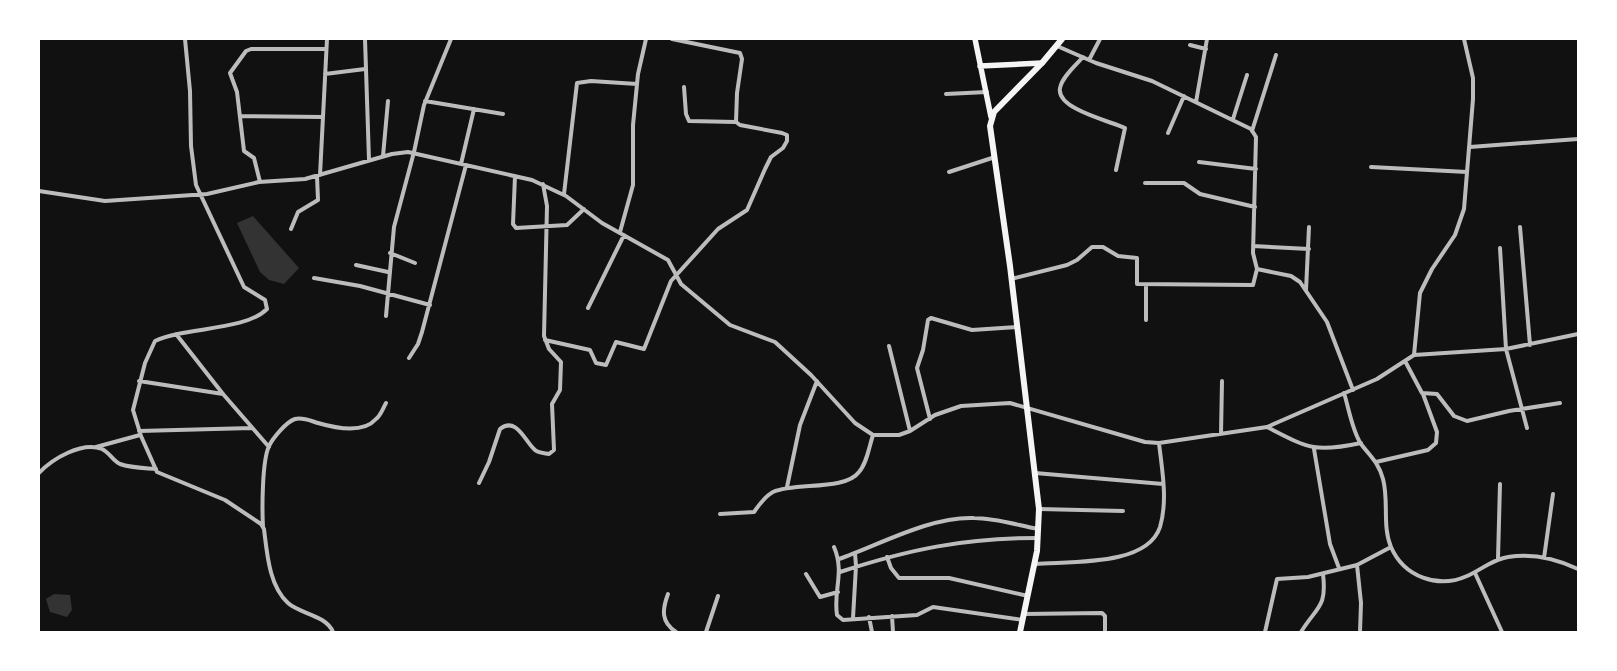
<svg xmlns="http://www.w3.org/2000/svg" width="1617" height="671" viewBox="0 0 1617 671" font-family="Literata,serif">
  <rect width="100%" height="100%" fill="#111"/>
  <!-- water -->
  <path fill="#333" d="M253 216 299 268 284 284 269 280 260 272 237 223Z
    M54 594 70 595 72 610 67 617 50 612 46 599Z"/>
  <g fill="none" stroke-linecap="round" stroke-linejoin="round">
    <!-- minor -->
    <path stroke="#bcbcbc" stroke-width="4" d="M185 39 190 91 191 146 196 185 244 287 265 300 267 309C245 331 184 327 155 341L145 363 133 410 141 436 157 472 225 500 261 524 264 529C267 553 269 586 288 603 300 614 326 615 333 632
      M365 39 369 160
      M1190 45 1206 49
      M1057 46 1096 63 1152 81 1251 129 1256 137 1253 253 1257 269 1291 276 1300 282 1327 322 1353 390
      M1083 57C1076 65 1062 77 1060 88 1056 109 1110 121 1125 128L1116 170
      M1089 60 1100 39
      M325 74 365 69
      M684 87 686 114 689 121 736 122
      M946 94 987 92
      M425 101 503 114
      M1196 102 1207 39
      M240 116 323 117
      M1233 119 1247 75
      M1252 131 1276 55
      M1168 133 1184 96
      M1470 147 1578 139
      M383 156 388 101
      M1199 162 1256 169
      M461 164 474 109
      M1371 167 1467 172
      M949 172 995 157
      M320 175 327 39
      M515 176 513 224 516 228 567 225 584 209
      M260 182 254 158 244 151 237 92 230 73 246 51 251 49H326
      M1145 183H1184L1200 194 1255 207
      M39 191 105 201 207 194 259 182 305 179 392 154 408 152 532 180 566 196 602 223 668 260 681 284 730 325 775 342 811 375 855 423 873 435H899L910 431 935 415 961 406 1010 403 1145 442 1159 443 1267 427 1377 379 1414 355 1506 349 1578 334
      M564 194 577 83 591 81 637 84
      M1520 227 1530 345
      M291 229 298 212 318 200 317 176
      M620 232 633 185V125L638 74 646 39
      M1253 246 1309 249
      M1500 248 1506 349 1527 428
      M390 253 415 263
      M356 265 388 272
      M314 278 360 286 430 305
      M1011 279 1067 265 1077 260 1092 247H1103L1118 256 1137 258V284L1253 285 1257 269
      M1146 285V320
      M1306 290 1309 227
      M588 308 624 235
      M386 316 394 227 414 152 424 105 451 39
      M176 334 223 394 269 447
      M545 340 590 350 596 363 606 365 616 342 644 349 671 281 718 229 747 210 765 169 771 157 783 148 787 141V135L782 133 740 125 736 122 737 93 742 59 740 53 672 39
      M889 346 910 431
      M1414 355 1420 293 1432 269 1455 235 1464 209 1473 99V78L1464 39
      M409 358 418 344 422 332 466 165
      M1405 361 1422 393 1437 394 1454 416 1467 421 1509 411 1560 403
      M139 381 223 394
      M1344 393C1349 409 1352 430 1361 444 1370 456 1379 463 1383 479 1389 501 1382 526 1391 547 1404 577 1438 589 1467 576 1481 570 1493 559 1508 557 1532 553 1557 559 1578 569
      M930 419 917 368 923 350 928 320 931 318 972 330 1017 327
      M1267 427C1308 448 1314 453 1361 443
      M139 431 252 428
      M1221 434 1222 381
      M96 447 140 435
      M1314 449 1330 544 1339 568
      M1376 462 1428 450 1436 443 1437 432 1423 394
      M39 473C52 459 82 441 102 449 110 453 113 461 120 464 131 468 145 468 156 469
      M1035 473 1163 484
      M479 483 489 462 500 429C516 416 525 441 534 449 537 453 544 453 549 454L554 450 552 404 560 390 561 362 549 349 544 336 547 206 543 184
      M787 487 800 425 817 381
      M1039 509 1123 511
      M720 514 754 512C759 505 765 496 773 492 795 482 845 491 859 472 867 463 869 447 873 435
      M263 527C262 509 262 461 269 446 273 438 286 422 295 419 303 417 311 421 318 423 335 428 363 434 376 419 381 415 383 408 386 403
      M834 547C845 573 833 590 837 615L843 620 917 615 933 607 1023 620
      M887 557 891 568 899 578H949L1028 596
      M1544 558 1553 494
      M839 559C879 545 931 516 974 518 995 518 1017 525 1038 529
      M1498 559 1500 484
      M1035 564C1069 561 1147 567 1160 527 1168 500 1162 470 1159 443
      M1357 565 1361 603 1360 632
      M840 572C910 549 965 538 1038 538
      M1475 573 1502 632
      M806 574 820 597 838 592
      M668 594C662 610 661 622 676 632
      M1024 614 1102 613 1105 616V632
      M892 616 893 632
      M869 617 872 632
      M853 618 856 566 855 553
      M706 632 718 596
      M1265 632 1277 579 1308 577 1357 565 1391 547
      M1301 632C1317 606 1327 608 1323 574"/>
    <!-- primary -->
    <path stroke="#f5f5f5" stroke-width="5.5" d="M975 39 991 117
      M980 66 1042 63"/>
    <!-- trunk -->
    <path stroke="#f5f5f5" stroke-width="6" d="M1020 632 1037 551 1039 509 1010 266 990 126 994 112 1042 63 1062 39"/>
  </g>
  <!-- border -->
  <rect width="1617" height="671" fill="none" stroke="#ffffff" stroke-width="80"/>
</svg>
